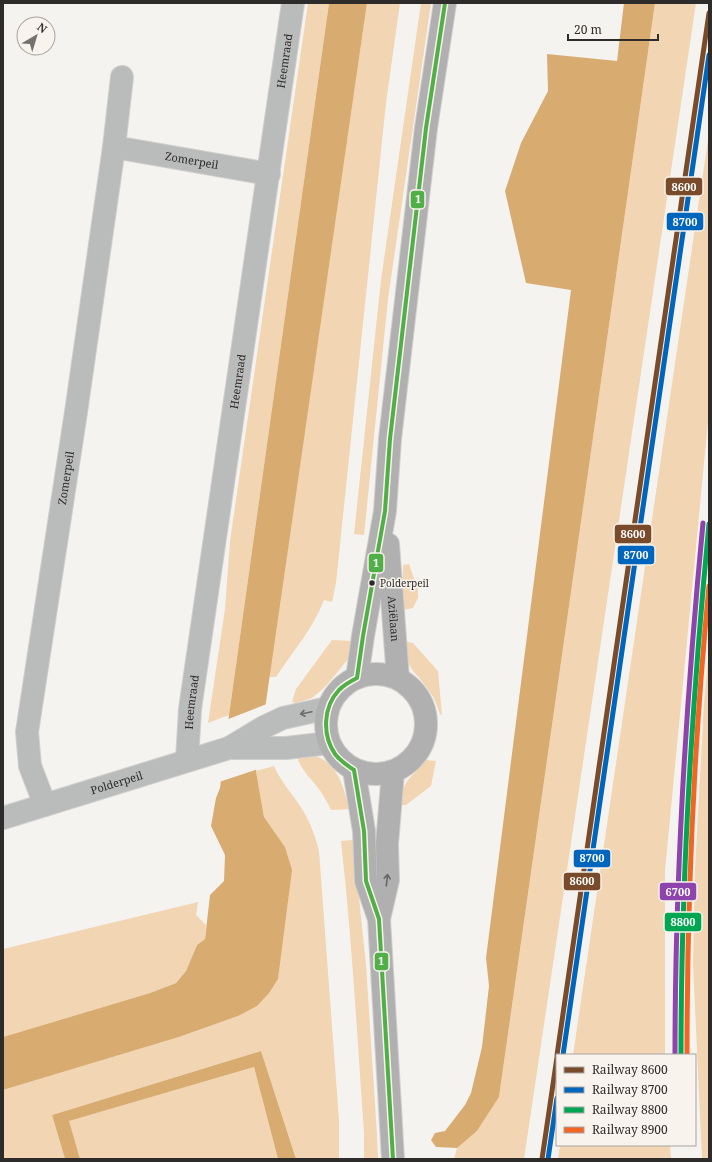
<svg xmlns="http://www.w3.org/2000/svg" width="712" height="1162" viewBox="0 0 712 1162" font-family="'Noto Serif',serif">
  <rect width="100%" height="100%" fill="#f5f3f0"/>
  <!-- green -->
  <path fill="#f2d5b2" d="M308 3H329L229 715 208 723 225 609 230 541Z
    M367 3H400L386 103 336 583 332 602 324 600C313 629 293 651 276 677H269Z
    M421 3H431L388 299 364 535 354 534 381 280Z
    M655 3H696L524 1159H454L457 1148 477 1131 499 1097Z
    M709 133V411L665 871V1055H573Z
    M409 564 418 590V598L413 608 403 610V565Z
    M332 640 351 641 348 659 336 674 324 688 312 698 296 703 292 702 296 689Z
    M404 641 413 643 438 671 442 715 440 714 434 698 421 680 413 671 406 659Z
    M709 648V1159H702L693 964 695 869 704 703Z
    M296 753C302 754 309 754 315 756 338 763 344 788 349 809L331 810C327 802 323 794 318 788 309 776 299 768 296 753Z
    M426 760 436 761 431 786 406 805H398L399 795 408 780Z
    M274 766C282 785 297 798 306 816 312 827 316 839 319 851L339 1120V1159H296L261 1051 52 1115 65 1159H3V1090L179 1037 238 1016 278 979 282 942 285 847 264 817 256 771Z
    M353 840 366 965 377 1135 378 1159H364V1133C357 1035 352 938 341 841Z
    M198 902 196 915 206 925 205 939 197 945 186 971 176 983 150 993 3 1037V949Z
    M254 1067 278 1159H80L68 1121Z
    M560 1145H670L671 1159H558Z"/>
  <!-- water -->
  <path fill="#d8ac71" d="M329 3H367L256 771 264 817 285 847 292 870 278 979 269 993 257 1006 238 1016 179 1037 3 1090V1037L150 993 176 983 186 971 197 945 205 939 210 895 224 881 225 855 211 826 216 798 220 788 229 715Z
    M624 3H655L499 1097 477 1131 457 1148 436 1147 431 1140 435 1133 445 1131 465 1105 471 1093 482 1047 489 986 486 958 571 290 526 283 505 191 521 143 548 91 547 54 617 61Z
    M261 1051 296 1159H278L254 1067 69 1121 80 1159H65L52 1115Z"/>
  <!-- pier -->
  <path fill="#f5f3f0" d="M267 704 258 769 219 782 226 720Z"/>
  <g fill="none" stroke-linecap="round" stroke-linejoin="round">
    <!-- street casing -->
    <g stroke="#d0cfcd" stroke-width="24">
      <g id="street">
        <path id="s1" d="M114 147 269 174"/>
        <path d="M231 748H286L329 743"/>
        <path id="s2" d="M187 760 190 709 293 3"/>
        <path id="s3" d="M45 805 30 766 27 732 76 412 114 147 122 77"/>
        <path id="s4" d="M3 818 229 748 264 727 283 718 328 708"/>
      </g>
    </g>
    <!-- secondary casing -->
    <g stroke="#d0cfcd" stroke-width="24">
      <g id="secondary">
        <path id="s5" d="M388 544 398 679"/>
        <circle cx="376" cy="724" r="50"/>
        <path d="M357 678 363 636 385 511 390 439 426 128 445 3"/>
        <path d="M354 770 364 831 366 881 379 919"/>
        <path d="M393 1159 379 919 388 880 387 844 393 772"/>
      </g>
    </g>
    <!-- street -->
    <use href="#street" stroke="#babbbb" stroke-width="22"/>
    <!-- secondary -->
    <use href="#secondary" stroke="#b0b0b0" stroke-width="22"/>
    <!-- bus-1 casing -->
    <g stroke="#f8f3ed" stroke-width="7">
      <path id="bus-1" d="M393 1159 379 919 366 881 364 831 354 770C347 765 340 761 335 754 322 735 323 707 339 690 344 685 351 681 357 678L363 636 385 511 390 439 426 128 445 3"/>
    </g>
    <!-- bus-1 -->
    <use href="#bus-1" stroke="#50af46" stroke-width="4"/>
    <!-- rail-1 casing -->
    <g stroke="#f8f3ed" stroke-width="8">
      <path id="rail-1" d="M557 1055 709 13
        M542 1159 557 1057"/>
    </g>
    <!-- rail-2 casing -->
    <g stroke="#f8f3ed" stroke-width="8">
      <path id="rail-2" d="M563 1055 709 55
        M548 1159 557 1098"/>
    </g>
    <!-- rail-3 casing -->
    <g stroke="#f8f3ed" stroke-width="8">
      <path id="rail-3" d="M681 1055C681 877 692 701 709 524"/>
    </g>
    <!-- rail-4 casing -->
    <g stroke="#f8f3ed" stroke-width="8">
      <path id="rail-4" d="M687 1055C687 898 694 742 709 586"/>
    </g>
    <!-- rail-5 casing -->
    <g stroke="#f8f3ed" stroke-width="8">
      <path id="rail-5" d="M675 1055C675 877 686 700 703 523"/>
    </g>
    <!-- rail-1 -->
    <use href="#rail-1" stroke="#7a4b2a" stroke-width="5"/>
    <!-- rail-2 -->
    <use href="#rail-2" stroke="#0065bd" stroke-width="5"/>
    <!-- rail-3 -->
    <use href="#rail-3" stroke="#00a651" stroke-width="5"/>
    <!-- rail-4 -->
    <use href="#rail-4" stroke="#f26522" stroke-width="5"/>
    <!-- rail-5 -->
    <use href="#rail-5" stroke="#8e44ad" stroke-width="5"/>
  </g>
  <!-- one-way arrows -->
  <defs><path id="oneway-shaft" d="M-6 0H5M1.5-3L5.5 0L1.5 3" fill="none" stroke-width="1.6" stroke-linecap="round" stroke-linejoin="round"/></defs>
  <use stroke="#6c6c6b" href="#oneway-shaft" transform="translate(306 713) rotate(168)"/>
  <use stroke="#686766" href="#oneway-shaft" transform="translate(387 880) rotate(-83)"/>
  <!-- markers -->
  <circle fill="#2d2c2a" stroke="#f8f3ed" stroke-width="1.5" cx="372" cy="583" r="3.5"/>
  <g text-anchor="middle" stroke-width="3" stroke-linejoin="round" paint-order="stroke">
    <!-- bus labels -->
    <g font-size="10" fill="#2d2c2a" stroke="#f8f3ed" text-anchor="start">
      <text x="380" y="587">Polderpeil</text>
    </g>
    <!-- street labels -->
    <g font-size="11" fill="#2d2c2a" stroke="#f8f3ed">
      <text dy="4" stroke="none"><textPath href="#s2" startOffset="706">Heemraad</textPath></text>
      <text dy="4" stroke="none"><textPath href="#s1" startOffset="79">Zomerpeil</textPath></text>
      <text dy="4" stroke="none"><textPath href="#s2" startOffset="382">Heemraad</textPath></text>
      <text dy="4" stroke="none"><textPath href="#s3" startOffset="333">Zomerpeil</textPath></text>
      <text dy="4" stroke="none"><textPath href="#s5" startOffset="75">Aziëlaan</textPath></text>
      <text dy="4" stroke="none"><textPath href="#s2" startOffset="58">Heemraad</textPath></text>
      <text dy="4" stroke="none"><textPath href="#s4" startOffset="119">Polderpeil</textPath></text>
    </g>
  </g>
  <g stroke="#f8f3ed" stroke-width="1.5">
    <rect x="665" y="177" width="38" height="19" rx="4" fill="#7a4b2a"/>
    <rect x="410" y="190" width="15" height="19" rx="4" fill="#50af46"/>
    <rect x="666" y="212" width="38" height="19" rx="4" fill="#0065bd"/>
    <rect x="614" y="524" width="38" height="20" rx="4" fill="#7a4b2a"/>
    <rect x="617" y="545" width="38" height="20" rx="4" fill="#0065bd"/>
    <rect x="368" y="553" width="16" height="20" rx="4" fill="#50af46"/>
    <rect x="573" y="849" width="38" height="19" rx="4" fill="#0065bd"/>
    <rect x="563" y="872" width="38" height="19" rx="4" fill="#7a4b2a"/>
    <rect x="659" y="882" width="38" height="19" rx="4" fill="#8e44ad"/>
    <rect x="664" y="912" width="38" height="20" rx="4" fill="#00a651"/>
    <rect x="374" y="952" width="15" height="19" rx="4" fill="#50af46"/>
  </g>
  <g font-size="11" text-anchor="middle" font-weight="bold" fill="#fff">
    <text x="684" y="191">8600</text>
    <text x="418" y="203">1</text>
    <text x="685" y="226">8700</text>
    <text x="633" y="538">8600</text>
    <text x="636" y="559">8700</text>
    <text x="376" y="567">1</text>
    <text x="592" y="862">8700</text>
    <text x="582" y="885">8600</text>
    <text x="678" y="896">6700</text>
    <text x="683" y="926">8800</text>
    <text x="381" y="965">1</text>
  </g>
  <!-- border -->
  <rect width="712" height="1162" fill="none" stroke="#2d2c2a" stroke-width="8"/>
  <!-- legend -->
  <rect x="556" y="1054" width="140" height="92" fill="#f8f3ed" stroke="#a7a39f"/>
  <rect x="564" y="1067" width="20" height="6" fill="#7a4b2a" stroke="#a7a39f"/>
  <text x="592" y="1074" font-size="12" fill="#2d2c2a">Railway 8600</text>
  <rect x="564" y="1087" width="20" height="6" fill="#0065bd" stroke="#a7a39f"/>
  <text x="592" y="1094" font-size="12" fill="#2d2c2a">Railway 8700</text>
  <rect x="564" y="1107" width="20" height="6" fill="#00a651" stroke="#a7a39f"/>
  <text x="592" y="1114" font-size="12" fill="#2d2c2a">Railway 8800</text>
  <rect x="564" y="1127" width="20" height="6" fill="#f26522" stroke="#a7a39f"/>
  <text x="592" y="1134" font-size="12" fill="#2d2c2a">Railway 8900</text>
  <!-- north arrow -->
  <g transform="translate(36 36) rotate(38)"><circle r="19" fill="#f8f3ed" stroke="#a7a39f"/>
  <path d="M0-3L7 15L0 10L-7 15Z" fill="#73726f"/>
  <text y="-6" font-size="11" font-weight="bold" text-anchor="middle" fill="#2d2c2a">N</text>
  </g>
  <!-- scale -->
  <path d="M568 34v6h90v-6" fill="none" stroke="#2d2c2a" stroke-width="2"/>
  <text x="574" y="34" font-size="12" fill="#2d2c2a" stroke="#f8f3ed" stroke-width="3" paint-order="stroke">20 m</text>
</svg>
